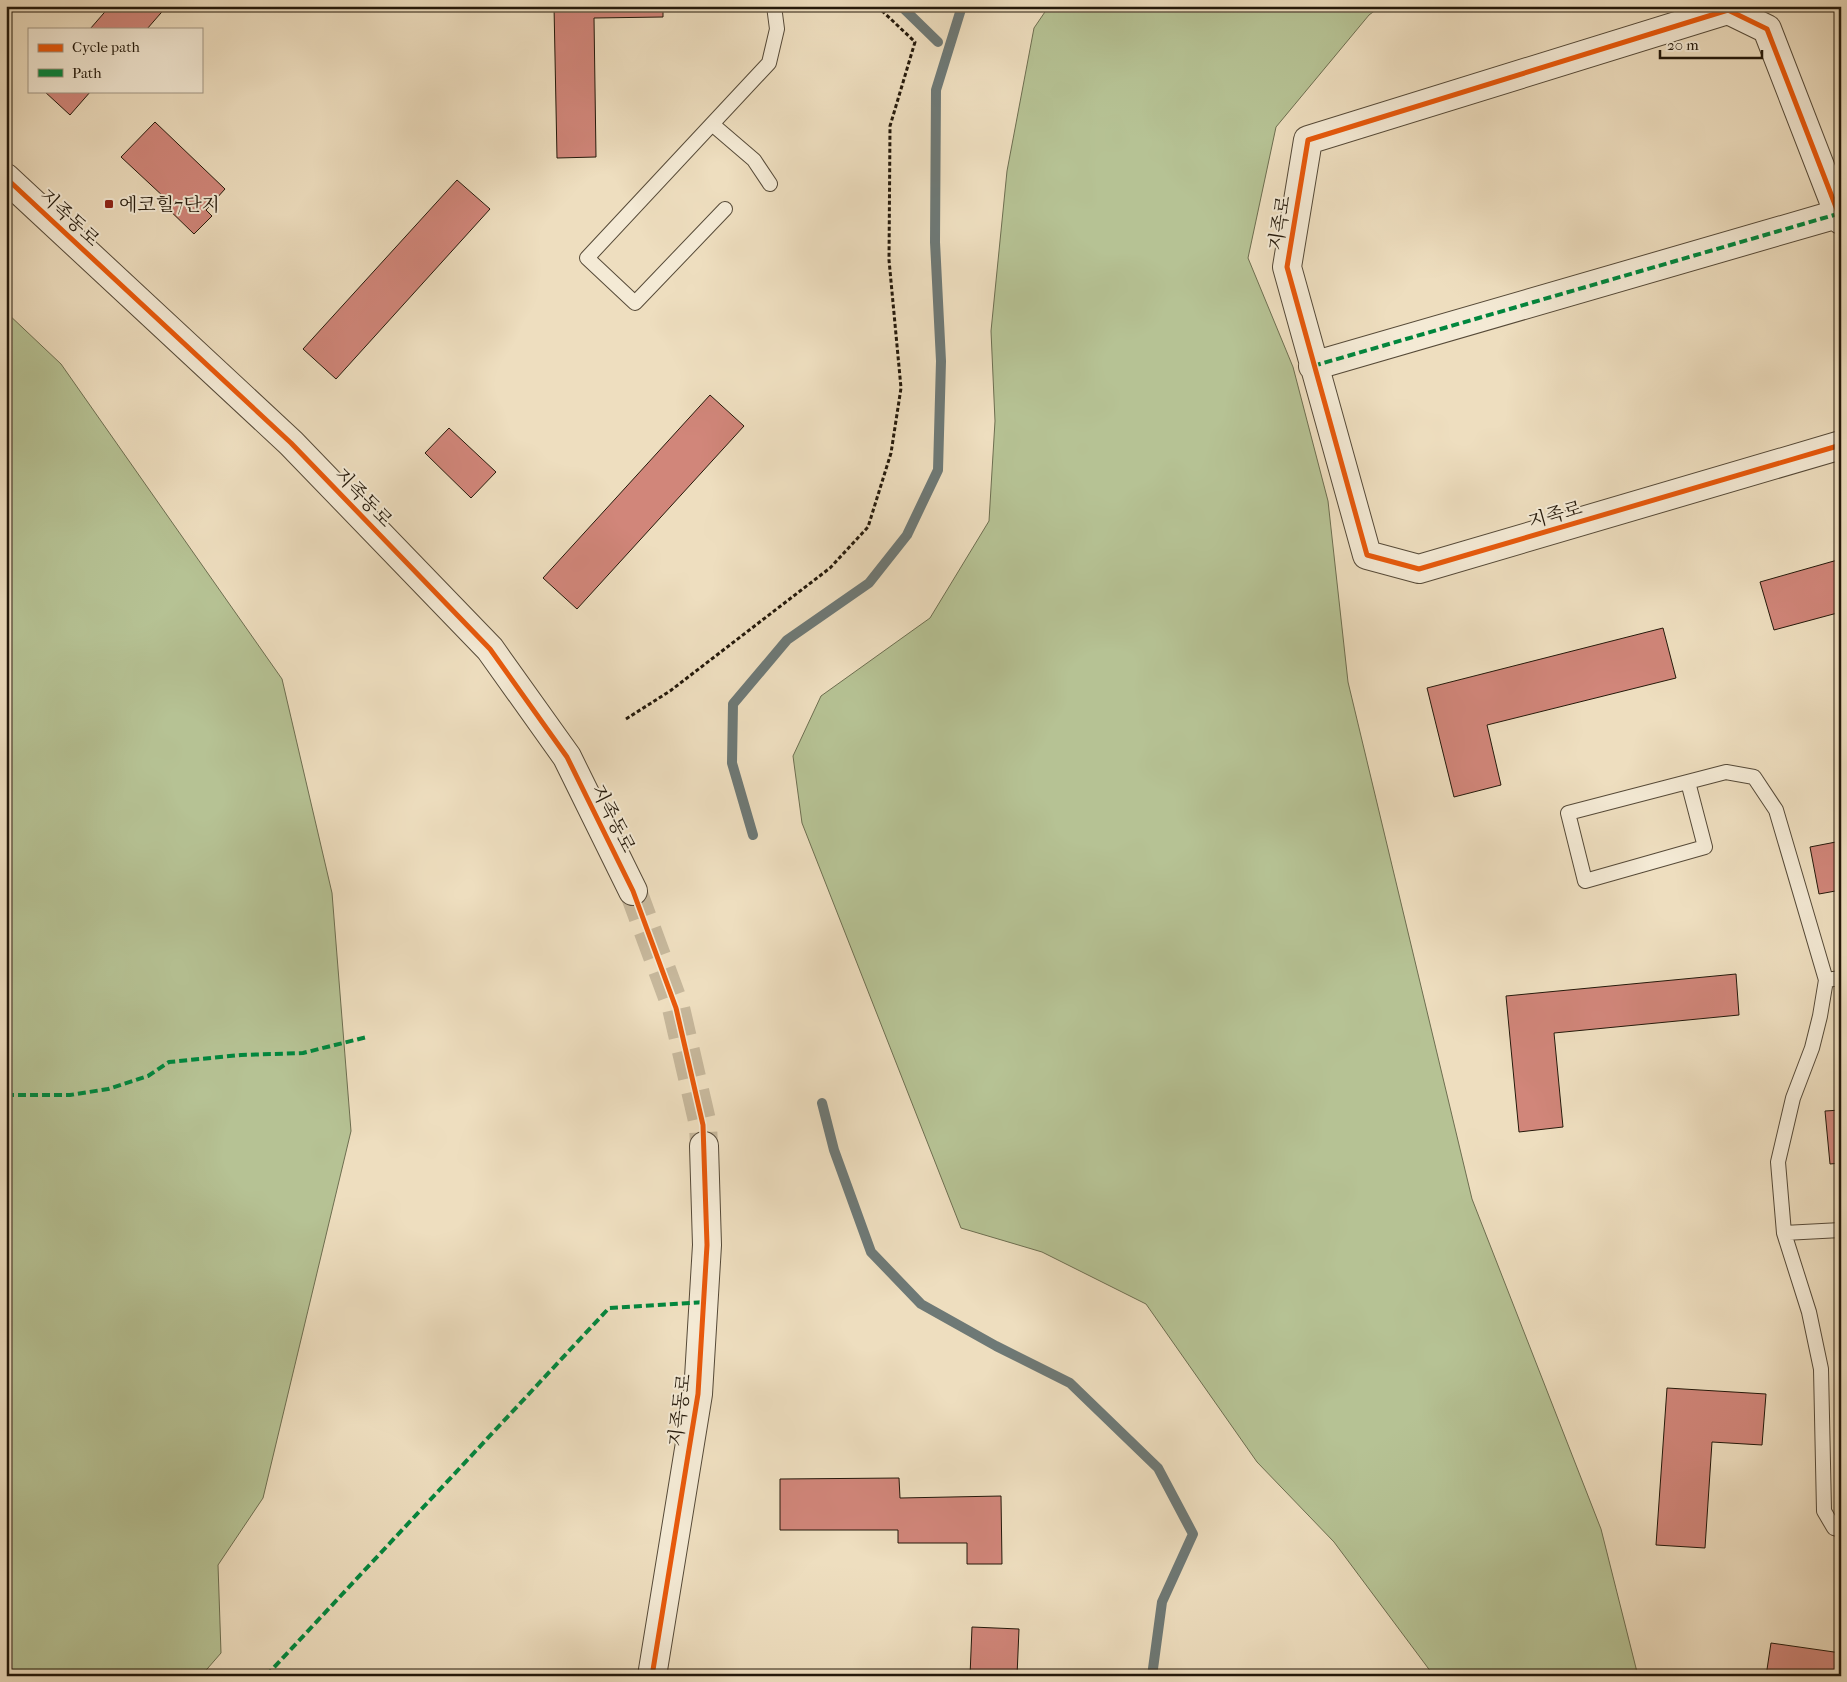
<svg xmlns="http://www.w3.org/2000/svg" width="1847" height="1682" viewBox="0 0 1847 1682" font-family="'IM FELL French Canon','Noto Serif KR',serif">
  <rect width="100%" height="100%" fill="#eedebf"/>
  <filter id="stains"><feTurbulence type="fractalNoise" baseFrequency=".004" numOctaves="4"/><feColorMatrix values="0 0 0 0 .2 0 0 0 0 .09 0 0 0 0 .02 0 0 0 .5 -.17"/></filter>
  <radialGradient id="worn" r=".72"><stop offset=".6" stop-color="#630" stop-opacity="0"/><stop offset="1" stop-color="#630" stop-opacity=".3"/></radialGradient>
  <!-- green -->
  <path fill="#b6c294" stroke="#6d6e50" d="M1049 6H1381L1369 15 1276 127 1248 258 1293 367 1328 501 1348 682 1472 1199 1601 1529 1638 1676H1434L1334 1542 1257 1462 1146 1304 1042 1252 961 1228 802 823 793 756 821 696 930 618 989 521 995 421 991 331 1007 171 1034 28Z
    M6 312 61 364 282 679 332 893 351 1131 263 1498 218 1565 221 1653 201 1676H6Z"/>
  <g fill="none" stroke-linecap="round" stroke-linejoin="round">
    <!-- stream -->
    <path stroke="#6e7976" stroke-width="10" d="M901 6 938 42
      M753 835 732 763 733 704 787 640 869 583 907 535 938 470 941 361 935 242 936 90 962 6
      M822 1103 834 1150 871 1252 921 1304 996 1346 1070 1383 1158 1468 1193 1534 1162 1602 1152 1676"/>
  </g>
  <!-- building -->
  <path fill="#d1867a" stroke="#24190b" d="M110 6H167L147 29H90Z
    M554 6H663V17L594 18 596 157 557 158Z
    M44 91H91L70 115Z
    M155 122 225 189 206 210 212 216 194 234 161 202 165 198 121 157Z
    M457 180 490 209 336 379 303 349Z
    M710 395 744 426 577 609 543 578Z
    M449 428 496 472 471 498 425 453Z
    M1841 559V612L1774 630 1760 582Z
    M1663 628 1676 678 1487 725 1501 785 1454 797 1427 688Z
    M1841 841V890L1819 894 1810 847Z
    M1736 974 1739 1015 1554 1033 1563 1127 1519 1132 1506 996Z
    M1841 1110V1163L1830 1164 1825 1111Z
    M1667 1388 1766 1394 1762 1445 1712 1442 1705 1548 1656 1545Z
    M899 1478 900 1498 1001 1496 1002 1564H967V1543H898V1530H780V1479Z
    M972 1627 1019 1629 1017 1676H970Z
    M1771 1643 1841 1653V1676H1766Z"/>
  <g fill="none" stroke-linecap="round" stroke-linejoin="round">
    <!-- street-tunnel -->
    <path stroke="#c6b79b" stroke-width="28" stroke-dasharray="28 14" stroke-linecap="butt" d="M633 891 676 1008 703 1125 704 1146"/>
    <!-- lane casing -->
    <g stroke="#564a38" stroke-width="16">
      <path id="lane" d="M712 124 754 160 770 184
        M725 209 635 303 587 258 769 63 777 29 774 6
        M1688 782 1705 847 1585 881 1568 813 1726 772 1754 777 1776 810 1826 980 1820 1016 1812 1048 1793 1098 1778 1162 1784 1233 1809 1312 1821 1369 1824 1511 1834 1528 1841 1530
        M1826 980 1841 978
        M1784 1233 1841 1230"/>
    </g>
    <!-- street casing -->
    <g stroke="#564a38" stroke-width="30">
      <path id="street" d="M6 178 291 443 490 649 567 757 633 891
        M1841 220 1767 29 1728 10 1308 140 1287 267 1367 555 1419 569 1841 445
        M1313 366 1841 213
        M652 1676 698 1394 707 1245 704 1146"/>
    </g>
    <!-- path -->
    <path stroke="#24190b" stroke-width="3" stroke-dasharray="4 2.5" stroke-linecap="butt" d="M626 719 670 691 830 568 868 527 891 453 901 388 889 260 890 126 915 42 877 6"/>
    <!-- lane -->
    <use href="#lane" stroke="#f4ead5" stroke-width="14"/>
    <!-- street -->
    <use href="#street" stroke="#f4ead5" stroke-width="28"/>
    <!-- quiet -->
    <path stroke="#00873e" stroke-width="4" stroke-dasharray="8 4" stroke-linecap="butt" d="M1313 366 1841 213
      M6 1095H70L108 1089 148 1076 169 1062 241 1055 303 1053 367 1037
      M266 1676 609 1308 704 1302"/>
    <!-- cycleway casing -->
    <g stroke="#f4ead5" stroke-width="8">
      <path id="cycleway" d="M6 178 291 443 490 649 567 757 633 891 676 1008 703 1125 707 1245 698 1394 652 1676
        M1841 220 1767 29 1728 10 1308 140 1287 267 1367 555 1419 569 1841 445"/>
    </g>
    <!-- cycleway -->
    <use href="#cycleway" stroke="#e8590c" stroke-width="5"/>
  </g>
  <!-- markers -->
  <rect fill="#8f2418" stroke="#f4ead5" stroke-width="2" x="104" y="199" width="10" height="10" rx="2.5"/>
  <g text-anchor="middle" stroke-width="4" stroke-linejoin="round" paint-order="stroke">
    <!-- poi labels -->
    <g font-size="19" fill="#24190b" stroke="#f4ead5" text-anchor="start">
      <text x="119" y="211">에코힐7단지</text>
    </g>
    <!-- street labels -->
    <g font-size="19" fill="#24190b" stroke="#f4ead5">
      <text transform="translate(70 217) rotate(43)" y="7">지족동로</text>
      <text transform="translate(1279 223) rotate(-81)" y="7">지족로</text>
      <text transform="translate(364 497) rotate(46)" y="7">지족동로</text>
      <text transform="translate(1555 514) rotate(-16)" y="7">지족로</text>
      <text transform="translate(614 818) rotate(63)" y="7">지족동로</text>
      <text transform="translate(679 1410) rotate(-83)" y="7">지족동로</text>
    </g>
  </g>
  <!-- margin -->
  <rect width="1847" height="1682" fill="none" stroke="#eedebf" stroke-width="25"/>
  <rect x="8" y="8" width="1832" height="1667" fill="none" stroke="#24190b" stroke-width="2.5"/>
  <rect x="12" y="12" width="1822" height="1657" fill="none" stroke="#24190b"/>
  <!-- legend -->
  <rect x="28" y="28" width="175" height="65" fill="#f4ead5" stroke="#a19684"/>
  <rect x="38" y="44" width="25" height="8" fill="#e8590c" stroke="#a19684"/>
  <text x="72" y="52" font-size="15" fill="#24190b">Cycle path</text>
  <rect x="38" y="69" width="25" height="8" fill="#00873e" stroke="#a19684"/>
  <text x="72" y="78" font-size="15" fill="#24190b">Path</text>
  <!-- scale -->
  <path d="M1660 50v8h102v-8" fill="none" stroke="#24190b" stroke-width="2.5"/>
  <text x="1667" y="50" font-size="15" fill="#24190b" stroke="#f4ead5" stroke-width="4" paint-order="stroke">20 m</text>
  <rect width="100%" height="100%" filter="url(#stains)"/>
  <rect width="100%" height="100%" fill="url(#worn)"/>
</svg>
